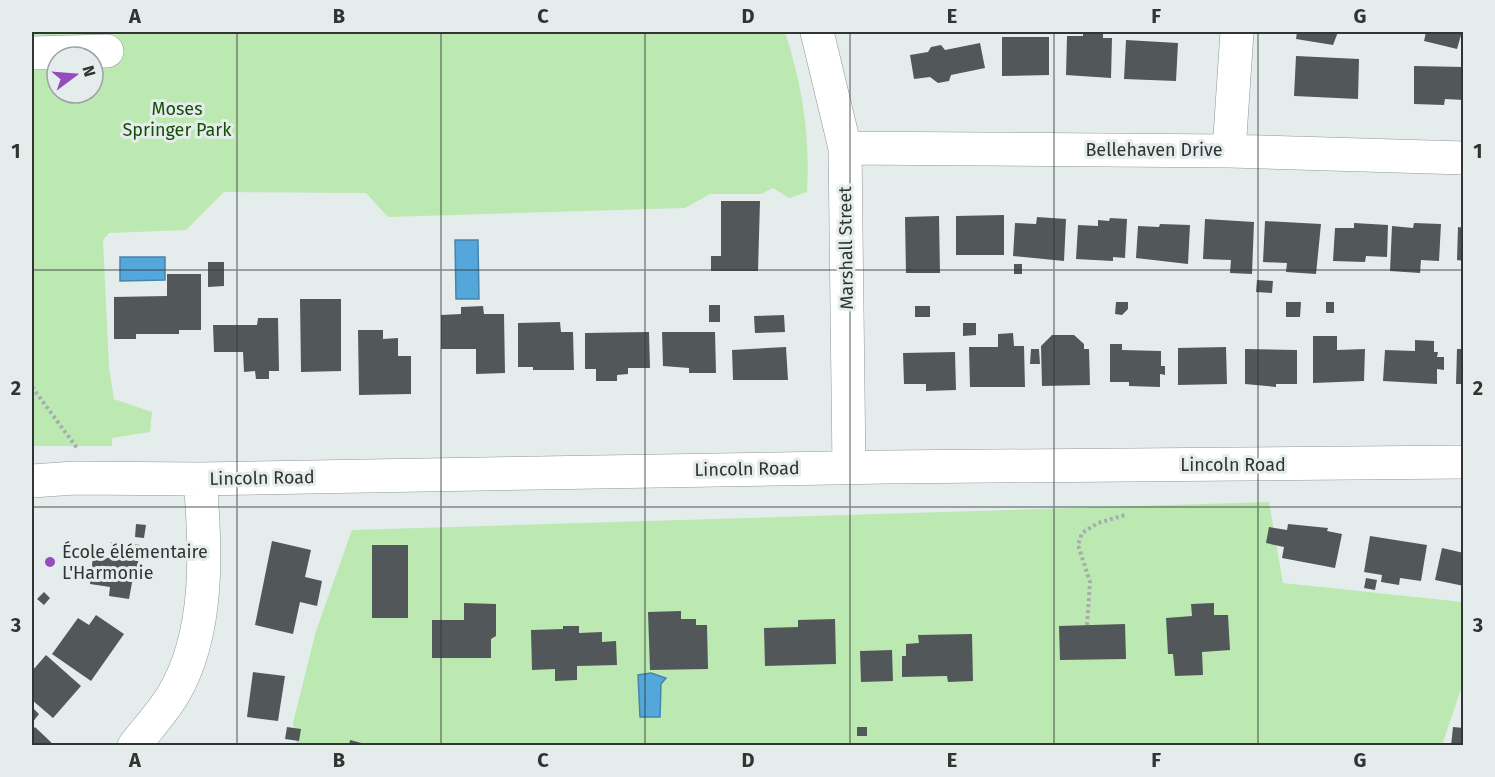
<svg xmlns="http://www.w3.org/2000/svg" width="1495" height="777" viewBox="0 0 1495 777" font-family="'Fira Sans',sans-serif">
  <rect width="100%" height="100%" fill="#e4edec"/>
  <!-- green -->
  <path fill="#bce8b2" fill-rule="evenodd" d="M32 32H785C803 88 810 135 807 192L789 198 773 188 761 194H710L685 208 388 217 366 193 224 192 186 230 109 233 103 240 109 368 114 399 152 412 150 432 112 438V446H32ZM57 57H93V93H57Z
    M1269 502 1283 583 1463 602V683L1442 745 297 746 293 723 316 631 352 530Z"/>
  <!-- water -->
  <path fill="#53a7db" stroke="#4884a9" stroke-width="1.5" d="M455 240H478L479 299H456Z
    M120 257H165V280L120 281Z
    M651 673 666 678 661 684 660 717H640L638 675Z"/>
  <!-- building -->
  <path fill="#52585a" d="M1083 32H1103V38H1112L1111 78 1066 75 1067 36H1083Z
    M1297 32H1338L1333 45 1296 39Z
    M1426 32H1462L1457 49 1424 41Z
    M1002 37H1049V75L1002 76Z
    M1126 40 1178 43 1176 81 1124 79Z
    M980 43 985 68 951 75 949 81 938 83 930 77 914 79 910 55 928 52 931 47 941 45 945 50Z
    M1296 56 1359 59 1358 99 1294 96Z
    M1414 66 1464 67V100L1445 99 1444 105 1414 104Z
    M721 201H760L758 271H711V256H721Z
    M1004 215V255H956V216Z
    M939 216 940 273H906L905 217Z
    M1037 217 1066 219 1064 261 1013 256 1015 223 1036 224Z
    M1110 218 1127 219 1125 258 1113 257V261L1076 259 1078 225 1098 226V220L1109 221Z
    M1205 219 1254 222 1252 274 1230 273 1231 260 1203 259Z
    M1265 221 1321 224 1316 274 1286 272 1287 263 1263 262Z
    M1354 223 1388 225 1387 257 1366 256 1365 262 1333 261 1335 228H1354Z
    M1414 223 1441 224 1439 261 1421 260 1420 273 1390 271 1392 226 1413 228Z
    M1160 224 1190 225 1188 264 1136 258 1138 226 1159 227Z
    M1458 227 1464 228V261L1457 260Z
    M208 262H224V286L208 287Z
    M1014 264H1022V274H1014Z
    M167 274H201V330H179V334H136V339H114V297L167 296Z
    M1257 280 1273 281 1272 293 1256 292Z
    M300 299H341V371L301 372Z
    M1116 302H1128V309L1122 315 1115 314Z
    M1286 302H1301L1300 317H1286Z
    M1326 302H1334V313H1326Z
    M709 305H720V322H709Z
    M483 306 484 314H504L505 373 476 374V349H441V315L461 314V307Z
    M915 306H930V317H915Z
    M784 315 785 332 755 333 754 316Z
    M258 318H278L279 371H269V379H256L255 371 244 372 243 352H214L213 325H257Z
    M560 322 561 332H573L574 370H533V367H518V323Z
    M963 323H976V335L963 336Z
    M358 330H383V339L398 338V356H411V394L359 395Z
    M649 332 650 368H628V374L617 375V381H596V369H585V333Z
    M662 332H715L716 373H689V368L663 366Z
    M1013 333 1014 346H1024L1025 387H970L969 347H998V334Z
    M1052 335H1074L1084 344V349H1089L1090 385 1042 386 1041 346Z
    M1313 336H1337V350L1365 349 1364 381 1313 383Z
    M1415 340 1434 341V352H1438L1437 357H1444V370L1437 369V384L1383 381 1385 350 1415 351Z
    M1110 344H1122V350L1161 351V366H1165V375L1160 374V387L1129 386V382H1110Z
    M786 347 788 380H733L732 350Z
    M1226 347 1227 384 1178 385V348Z
    M1031 349H1039L1040 364H1030Z
    M1245 349 1297 350V384H1276V387L1245 384Z
    M1457 349H1464V384H1456Z
    M955 352 956 390 926 391V384H904L903 353Z
    M136 524 146 525 144 538 135 537Z
    M1288 524 1328 528 1327 531 1342 534 1335 568 1282 558 1284 547 1266 543 1269 527 1287 530Z
    M1370 536 1427 545 1421 581 1400 578 1399 585 1381 582 1382 575 1364 572Z
    M272 541 311 550 305 577 322 581 317 606 300 602 293 634 255 625Z
    M111 542 140 545 137 572H134L129 599 109 596 110 587 90 584 93 556 109 558Z
    M372 545H408V618H372Z
    M1442 548 1464 553V586L1435 580Z
    M1366 578 1377 580 1375 590 1364 588Z
    M44 592 50 598 44 605 37 599Z
    M464 603 496 604V636L491 639V658H432V620H464Z
    M1214 603V615H1228L1230 650 1202 652 1203 675 1175 676 1173 654H1168L1166 618 1192 616 1191 604Z
    M681 611V619H696V625H707L708 669 650 670 648 612Z
    M96 615 124 634 91 681 52 654 78 618 89 625Z
    M835 619 836 664 765 666 764 628 798 627V620Z
    M1125 624 1126 659 1060 660 1059 626Z
    M563 626H579V633L602 632V642L616 641 617 665 577 666V680L555 681V669L532 670 531 630 563 629Z
    M972 634 973 681 948 682 947 676 902 677V656H906V644L919 643 918 635Z
    M892 650 893 681 861 682 860 651Z
    M46 655 81 686 53 718 32 700V671Z
    M253 672 285 676 278 721 247 717Z
    M32 707 39 714 32 723Z
    M35 727 55 746H32V731Z
    M287 727 301 729 299 741 285 739Z
    M857 727H867V736H857Z
    M1453 727 1464 728V746H1451Z
    M350 740 369 745V746H349Z"/>
  <g fill="none" stroke-linecap="round" stroke-linejoin="round">
    <!-- minor casing -->
    <g stroke="#909897" stroke-width="34">
      <path id="minor" d="M817 32 845 148 849 468
        M32 53 107 51
        M845 148 1229 151 1464 158
        M1229 151 1237 32
        M32 481 75 478 200 479 887 467 1464 462
        M134 746C147 729 162 713 173 695 210 633 206 548 200 479"/>
    </g>
    <!-- path -->
    <path stroke="#a6aead" stroke-width="4" stroke-dasharray="3 3" stroke-linecap="butt" d="M32 387 77 448
      M1087 625 1090 582 1078 545 1082 533 1098 523 1125 515"/>
    <!-- minor -->
    <use href="#minor" stroke="#fff" stroke-width="33"/>
  </g>
  <!-- grid -->
  <path fill="none" stroke="#303433" stroke-width="1.5" stroke-opacity="0.55" d="M237 32V746M441 32V746M645 32V746M850 32V746M1054 32V746M1258 32V746M32 270H1464M32 507H1464"/>
  <!-- markers -->
  <circle fill="#974cbe" stroke="#e4edec" stroke-width="2" cx="50" cy="562" r="6"/>
  <g text-anchor="middle" stroke-width="6" stroke-linejoin="round" paint-order="stroke">
    <!-- park labels -->
    <g font-size="18" fill="#174e07" stroke="#e4edec">
      <text x="177" y="115">Moses<tspan x="177" dy="21">Springer Park</tspan></text>
    </g>
    <!-- street labels -->
    <g font-size="18" fill="#303433" stroke="#e4edec">
      <text x="1154" y="156">Bellehaven Drive</text>
      <text transform="translate(846 248) rotate(-91)" y="6">Marshall Street</text>
      <text x="1233" y="471">Lincoln Road</text>
      <text transform="translate(747 469) rotate(-1)" y="6">Lincoln Road</text>
      <text transform="translate(262 478) rotate(-1)" y="6">Lincoln Road</text>
    </g>
    <!-- poi labels -->
    <g font-size="18" fill="#303433" stroke="#e4edec" text-anchor="start">
      <text x="62" y="558">École élémentaire<tspan x="62" dy="21">L'Harmonie</tspan></text>
    </g>
  </g>
  <!-- border -->
  <rect width="1495" height="777" fill="none" stroke="#e4edec" stroke-width="66"/>
  <!-- north arrow -->
  <g transform="translate(75 75) rotate(74)"><circle r="28" fill="#e4edec" stroke="#9ca3a2" stroke-width="1.5"/>
  <path d="M0-4.5L10 22L0 15L-10 22Z" fill="#974cbe"/>
  <text y="-9" font-size="16" font-weight="bold" text-anchor="middle" fill="#303433">N</text>
  </g>
  <rect x="33" y="33" width="1429" height="711" fill="none" stroke="#303433" stroke-width="2"/>
  <g font-size="20" text-anchor="middle" font-weight="bold" fill="#303433">
    <text x="135" y="23">A</text>
    <text x="339" y="23">B</text>
    <text x="543" y="23">C</text>
    <text x="748" y="23">D</text>
    <text x="952" y="23">E</text>
    <text x="1156" y="23">F</text>
    <text x="1360" y="23">G</text>
    <text x="16" y="158">1</text>
    <text x="1478" y="158">1</text>
    <text x="16" y="395">2</text>
    <text x="1478" y="395">2</text>
    <text x="16" y="632">3</text>
    <text x="1478" y="632">3</text>
    <text x="135" y="767">A</text>
    <text x="339" y="767">B</text>
    <text x="543" y="767">C</text>
    <text x="748" y="767">D</text>
    <text x="952" y="767">E</text>
    <text x="1156" y="767">F</text>
    <text x="1360" y="767">G</text>
  </g>
</svg>
